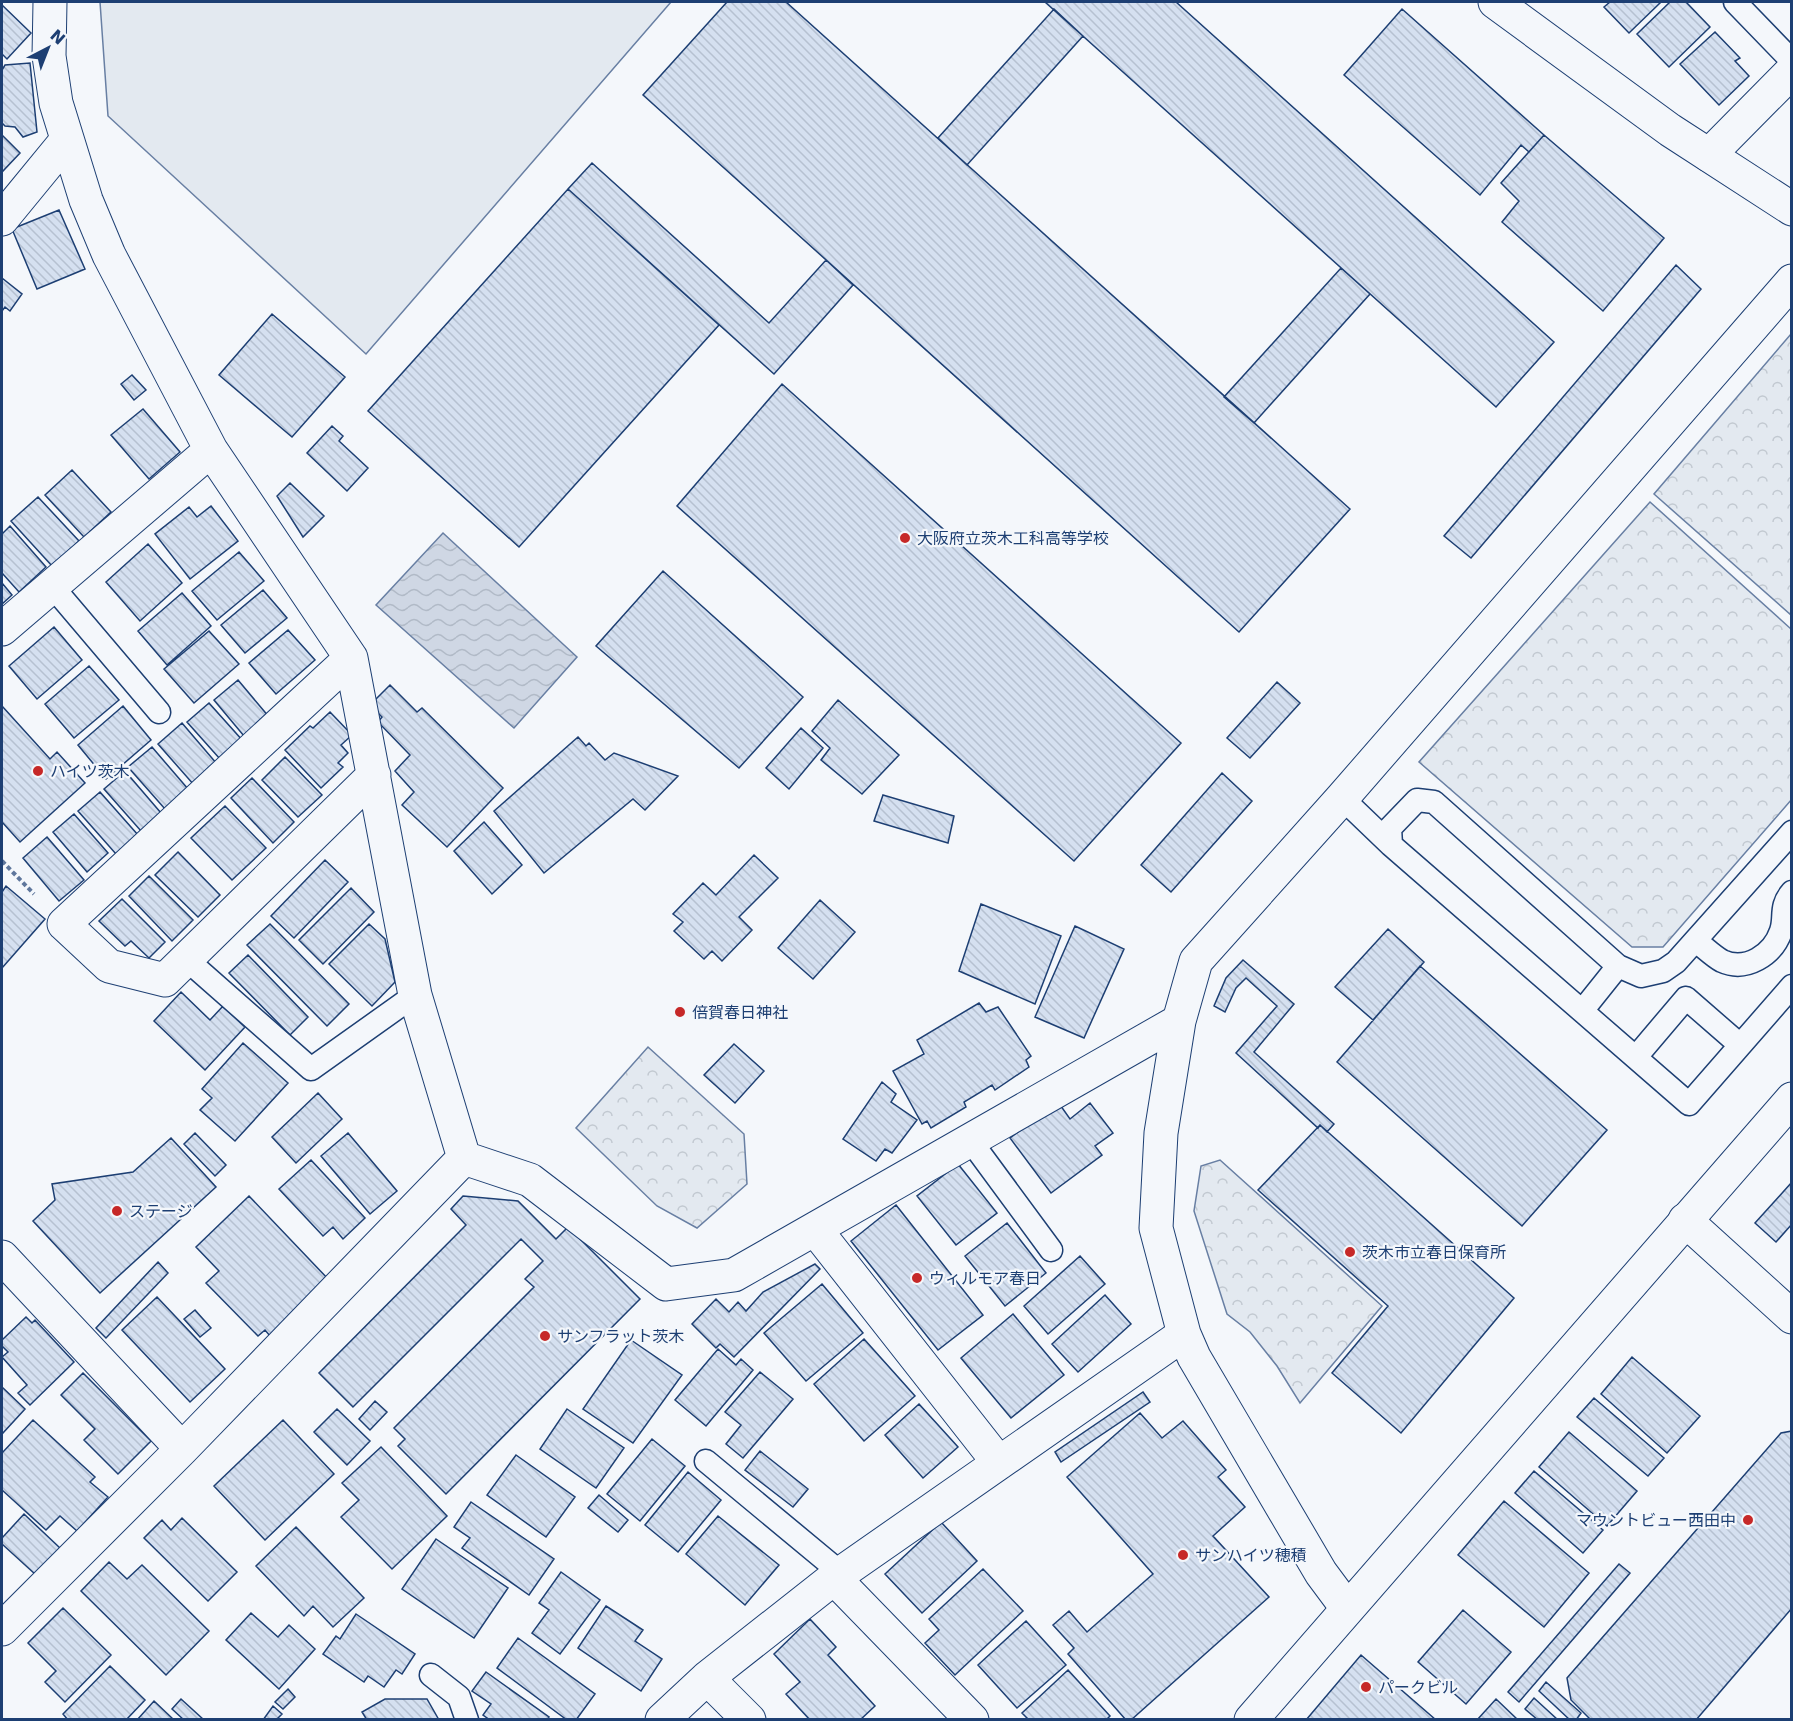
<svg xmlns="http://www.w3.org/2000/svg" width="1793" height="1721" viewBox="0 0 1793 1721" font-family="'DejaVu Sans','Noto Sans JP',sans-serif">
  <defs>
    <pattern id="park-crowns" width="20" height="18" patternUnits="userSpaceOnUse" patternTransform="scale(1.5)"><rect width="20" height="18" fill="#e3e9f0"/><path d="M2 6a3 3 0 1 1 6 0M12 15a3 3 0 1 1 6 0" fill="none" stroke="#c2c9d1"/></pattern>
    <pattern id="water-waves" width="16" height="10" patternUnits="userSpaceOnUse" patternTransform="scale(1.5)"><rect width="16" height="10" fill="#cfd7e4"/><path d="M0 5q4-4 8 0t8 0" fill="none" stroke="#b1bac7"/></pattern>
    <pattern id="building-back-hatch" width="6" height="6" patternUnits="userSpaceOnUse" patternTransform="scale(1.5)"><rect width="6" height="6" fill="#d5e0f0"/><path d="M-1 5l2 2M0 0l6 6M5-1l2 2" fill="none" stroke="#b6c1d1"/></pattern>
  </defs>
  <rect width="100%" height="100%" fill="#f4f7fb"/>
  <!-- green -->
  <path fill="#e3e9f0" stroke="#687fa3" stroke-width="1.5" d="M100 2H671L366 354 108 116Z"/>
  <!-- park -->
  <path fill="url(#park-crowns)" stroke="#687fa3" stroke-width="1.5" d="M1791 334V615L1654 494Z
    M1650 502 1791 629 1792 799 1663 947H1632L1419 762Z
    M648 1047 744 1134 747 1184 697 1228 657 1206 576 1128Z
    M1220 1160 1382 1306 1300 1403 1277 1366 1250 1332 1227 1314 1194 1211 1201 1166Z"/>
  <!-- water -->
  <path fill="url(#water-waves)" stroke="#687fa3" stroke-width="1.5" d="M443 533 577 657 514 728 376 605Z"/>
  <!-- building -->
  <path fill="url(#building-back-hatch)" stroke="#1d3f73" stroke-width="1.5" d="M727 2H786L1350 509 1239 632 643 95Z
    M1045 2H1176L1554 342 1496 407Z
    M1610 2H1661L1629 33 1604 7Z
    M1670 2H1686L1710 27 1669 67 1637 34Z
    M2 5 31 33 7 59 2 54Z
    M1054 9 1083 36 967 165 938 138Z
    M1402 9 1544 135 1529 152 1521 145 1480 195 1344 75Z
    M1715 32 1740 58 1735 61 1749 76 1719 105 1680 64Z
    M30 63 37 132 23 137 15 127 5 126 2 123V70L5 65Z
    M2 135 20 153 2 172Z
    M1544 135 1664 238 1603 311 1502 222 1519 201 1501 183Z
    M592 163 769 323 826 260 853 285 774 374 568 189Z
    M568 189 719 325 519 547 368 411Z
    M59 210 85 269 37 289 12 229Z
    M1676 265 1701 289 1471 558 1444 536Z
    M1341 268 1370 294 1254 423 1224 397Z
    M2 278 22 294 10 311 5 307 2 311Z
    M272 314 345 377 292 437 219 375Z
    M132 375 146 390 134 400 121 384Z
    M782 384 1181 743 1074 861 677 506Z
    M143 409 180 452 149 479 111 435Z
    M332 426 343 436 339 441 368 468 347 491 307 453Z
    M72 470 111 512 84 537 45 495Z
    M290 483 324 516 303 537 277 496Z
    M38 497 79 541 52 566 11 521Z
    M211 506 238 541 190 579 155 534 189 507 197 517Z
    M10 526 46 567 19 592 2 573V534Z
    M148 544 182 583 140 621 106 582Z
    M239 552 264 581 217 620 192 591Z
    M663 571 803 697 739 768 596 646Z
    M2 583 12 595 2 604Z
    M263 590 287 618 245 653 221 625Z
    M182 593 211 626 167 665 138 631Z
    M54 627 82 660 37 699 9 666Z
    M288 630 315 660 276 694 249 663Z
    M209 631 239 664 194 703 164 669Z
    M89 666 119 700 74 738 45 704Z
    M238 680 269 717 244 736 214 700Z
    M1277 682 1300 703 1250 758 1227 738Z
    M390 685 417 712 422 708 503 788 447 847 402 805 414 792 395 771 410 755 378 722 382 717 370 705Z
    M838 700 899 755 862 794 821 760 830 748 812 731Z
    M209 703 243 741 220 759 187 722Z
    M2 706 50 759 57 752 85 783 20 842 2 822Z
    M123 706 151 740 106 779 78 745Z
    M330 712 352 735 341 745 348 753 338 763 343 767 321 788 285 750 310 726 313 728Z
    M182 723 217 764 194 785 158 744Z
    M801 728 823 748 789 789 766 768Z
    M578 737 586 746 589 743 605 760 614 753 678 776 645 810 633 799 544 873 494 811Z
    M152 747 188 789 165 809 128 767Z
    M285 757 322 795 298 817 262 780Z
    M125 771 161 813 141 831 104 789Z
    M1222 773 1252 801 1171 892 1141 865Z
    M252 778 294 822 273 843 231 798Z
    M100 792 138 835 116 854 78 811Z
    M883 795 954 816 948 843 874 821Z
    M225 806 266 848 232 880 191 838Z
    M74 814 108 853 87 872 53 832Z
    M484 822 522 865 492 894 454 851Z
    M47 837 84 880 59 901 23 858Z
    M178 852 220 895 198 917 155 875Z
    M754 855 778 878 739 917 752 930 722 961 712 951 704 959 674 931 683 922 673 914 703 883 716 895Z
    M325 860 348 882 294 938 271 916Z
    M149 876 193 920 172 941 129 896Z
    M6 886 45 919 2 968V892Z
    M351 888 374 912 323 964 299 940Z
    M122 899 165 942 149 958 131 941 125 946 99 921Z
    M820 900 855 932 813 979 778 948Z
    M981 904 1061 936 1035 1004 959 971Z
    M270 924 349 1004 327 1026 247 945Z
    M369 924 385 939 395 982 372 1006 329 964Z
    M1075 926 1124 949 1084 1038 1035 1017Z
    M1388 929 1424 962 1373 1020 1335 987Z
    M248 955 308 1017 290 1035 229 973Z
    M1243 960 1294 1004 1254 1052 1334 1124 1327 1132 1320 1125 1318 1128 1236 1053 1277 1006 1246 978 1236 988 1225 1012 1214 1006 1226 978Z
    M1420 966 1607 1130 1522 1226 1337 1062Z
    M181 992 210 1020 223 1006 245 1027 205 1070 154 1021Z
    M979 1003 986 1012 998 1007 1031 1056 1026 1060 1029 1067 995 1090 992 1085 964 1102 966 1107 931 1128 927 1121 922 1124 893 1071 924 1054 917 1040Z
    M243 1043 288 1083 235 1141 200 1110 212 1098 202 1089Z
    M734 1044 764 1071 735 1103 704 1075Z
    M882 1082 896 1094 891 1102 917 1120 892 1153 885 1149 876 1161 843 1139Z
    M318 1093 342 1119 296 1163 272 1137Z
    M1058 1102 1070 1119 1090 1103 1113 1133 1095 1146 1102 1155 1051 1193 1010 1138Z
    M1320 1125 1514 1298 1401 1433 1332 1373 1388 1306 1258 1190Z
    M195 1133 226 1165 215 1176 184 1144Z
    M348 1133 397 1191 370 1214 321 1156Z
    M171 1138 216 1187 100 1293 33 1221 55 1200 52 1184 133 1172Z
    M311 1160 365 1218 343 1239 333 1227 323 1236 279 1189Z
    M958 1164 997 1213 956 1245 917 1196Z
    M1792 1182V1224L1776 1242 1755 1223Z
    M249 1196 329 1280 270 1336 265 1330 258 1336 206 1283 219 1271 196 1247Z
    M463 1196 518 1201 556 1239 568 1227 640 1299 446 1494 398 1446 405 1439 394 1428 534 1287 525 1279 543 1261 521 1239 353 1407 319 1373 466 1225 451 1209Z
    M896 1205 983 1315 938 1350 851 1241Z
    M1007 1223 1046 1273 1005 1306 965 1256Z
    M1080 1256 1105 1284 1048 1334 1024 1306Z
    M158 1262 168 1273 106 1338 96 1328Z
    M815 1264 820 1269 734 1357 720 1344 716 1348 692 1324 716 1299 729 1312 738 1302 746 1311 763 1292Z
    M822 1284 863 1333 806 1381 764 1333Z
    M1105 1295 1131 1324 1078 1372 1052 1344Z
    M157 1297 225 1369 190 1402 122 1330Z
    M195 1310 211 1328 200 1337 184 1319Z
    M1013 1314 1064 1375 1011 1418 961 1358Z
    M26 1317 32 1323 35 1320 74 1362 30 1405 18 1393 27 1385 2 1357 8 1352 2 1346V1340Z
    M864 1339 915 1396 864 1441 814 1384Z
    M631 1340 682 1375 633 1443 583 1409Z
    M718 1349 736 1365 741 1359 753 1370 706 1426 675 1400Z
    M1632 1357 1700 1416 1667 1453 1601 1394Z
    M760 1372 793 1399 743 1458 726 1444 741 1425 725 1412Z
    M83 1373 151 1441 118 1474 84 1440 95 1429 61 1395Z
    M2 1387 25 1409 2 1434Z
    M1143 1392 1150 1402 1061 1462 1055 1452Z
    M1594 1398 1664 1458 1648 1476 1577 1417Z
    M375 1401 387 1412 370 1430 359 1419Z
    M919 1404 958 1447 923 1478 885 1435Z
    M337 1409 370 1441 347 1465 314 1432Z
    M567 1409 624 1448 596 1488 540 1449Z
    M1140 1413 1162 1438 1183 1421 1226 1470 1218 1477 1245 1507 1213 1536 1269 1597 1131 1720H1126L1068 1654 1074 1648 1053 1625 1069 1611 1087 1632 1153 1574 1067 1477Z
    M33 1420 95 1477 90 1482 108 1497 77 1531 60 1516 46 1530 2 1490V1453Z
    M283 1420 334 1474 265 1540 214 1486Z
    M1792 1431V1608L1696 1720H1591L1571 1700 1567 1678 1781 1433Z
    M1569 1432 1637 1491 1607 1526 1539 1467Z
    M652 1439 685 1466 640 1521 607 1494Z
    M381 1447 447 1516 392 1569 341 1517 359 1500 342 1483Z
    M760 1451 808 1489 793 1507 745 1470Z
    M516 1455 575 1497 546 1537 487 1495Z
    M1534 1471 1603 1530 1583 1553 1515 1493Z
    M688 1472 721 1500 678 1552 645 1525Z
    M599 1495 628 1520 618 1532 588 1508Z
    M1504 1501 1589 1573 1544 1627 1458 1555Z
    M471 1502 554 1559 529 1595 462 1548 470 1538 454 1527Z
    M24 1514 60 1548 36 1575 2 1544V1538Z
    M718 1516 779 1565 745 1605 686 1554Z
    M182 1518 237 1572 208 1601 144 1538 162 1520 171 1530Z
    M941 1522 977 1561 922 1613 885 1574Z
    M296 1527 364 1598 333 1627 313 1606 304 1616 256 1566Z
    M436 1539 508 1588 474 1638 402 1589Z
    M109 1562 127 1579 142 1565 209 1631 166 1675 81 1591Z
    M1619 1564 1630 1573 1519 1702 1508 1692Z
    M983 1569 1023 1611 955 1675 925 1643 939 1630 929 1619Z
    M561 1572 600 1600 560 1654 532 1633 549 1610 539 1603Z
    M606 1606 643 1630 635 1641 662 1659 641 1691 578 1648Z
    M63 1608 111 1655 65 1702 45 1682 56 1671 28 1643Z
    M1463 1610 1511 1652 1466 1704 1418 1662Z
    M251 1613 278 1637 289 1625 315 1649 279 1689 226 1640Z
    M356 1614 415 1654 402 1674 396 1670 384 1687 368 1676 364 1682 323 1654 336 1636 340 1639Z
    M810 1619 836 1647 828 1655 875 1706 860 1720H810L786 1694 800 1682 774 1654Z
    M1026 1621 1066 1665 1017 1708 978 1665Z
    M518 1638 595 1694 576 1720H567L497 1668Z
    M1361 1655 1436 1720H1306Z
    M110 1666 145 1700 126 1720H68L63 1714Z
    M1068 1670 1110 1716 1106 1720H1029L1022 1713Z
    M486 1672 549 1717 547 1720H490L483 1715 491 1704 472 1691Z
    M1546 1682 1581 1713 1576 1720H1570L1539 1691Z
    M288 1689 295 1697 283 1709 275 1702Z
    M1534 1698 1558 1720H1538L1525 1709Z
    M181 1699 204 1720H184L172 1709Z
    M385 1699H427L439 1720H367L362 1712Z
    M1496 1699 1518 1720H1477Z
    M154 1701 174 1720H137Z
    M273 1706 282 1714 276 1720H263Z"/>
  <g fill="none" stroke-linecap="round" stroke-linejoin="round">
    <!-- lane casing -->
    <g stroke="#1d3f73" stroke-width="25">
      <path id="lane" d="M1735 2 1792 61
        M52 586 159 712
        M1342 798 1391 845
        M1792 832 1676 962 1663 971 1641 976 1618 966 1434 802 1417 800 1390 828 1391 845 1689 1104 1792 986
        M1696 941C1704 947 1713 956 1722 961 1746 972 1773 955 1781 931 1786 917 1779 907 1792 892
        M186 959 311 1069 415 995
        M1582 1011 1618 966
        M1636 1057 1686 998 1740 1045
        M970 1140 1051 1250
        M706 1461 841 1573
        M431 1675 459 1697 467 1720"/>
    </g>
    <!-- street casing -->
    <g stroke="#1d3f73" stroke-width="35">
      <path id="street" d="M50 2 49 56 56 103 86 200 109 255 211 450 351 658 415 995 464 1158
        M1709 155 1792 71
        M2 219 66 141
        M2 629 211 450
        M351 658 64 924 109 966 165 980 374 775
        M464 1158 530 1180 666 1284 734 1275 1179 1021
        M1685 1220 1792 1317
        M815 1229 999 1463
        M2 1257 182 1449
        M834 1578 972 1720
        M1347 1608 1321 1573 1194 1357 1184 1334 1156 1228 1161 1133 1179 1021 1196 961 1342 798 1792 281
        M2 1629 182 1449 464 1158
        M707 1678 749 1720
        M662 1720 707 1678 834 1578 1184 1334"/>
    </g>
    <!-- secondary casing -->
    <g stroke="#1d3f73" stroke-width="35">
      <path id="secondary" d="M1495 2 1670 130 1792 209
        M1251 1720 1792 1099"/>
    </g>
    <!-- path -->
    <path stroke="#5e769c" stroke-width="4" stroke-dasharray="4.5 3" stroke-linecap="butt" d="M2 861 34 894"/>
    <!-- lane -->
    <use href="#lane" stroke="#f4f7fb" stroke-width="22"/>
    <!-- street -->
    <use href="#street" stroke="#f4f7fb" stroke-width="33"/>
    <!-- secondary -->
    <use href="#secondary" stroke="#f4f7fb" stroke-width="33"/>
  </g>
  <!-- markers -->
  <g fill="#c62828" stroke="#f4f7fb" stroke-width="2">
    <circle cx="905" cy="538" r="6"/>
    <circle cx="38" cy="771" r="6"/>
    <circle cx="680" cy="1012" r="6"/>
    <circle cx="117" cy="1211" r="6"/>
    <circle cx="1350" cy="1252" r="6"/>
    <circle cx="917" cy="1278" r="6"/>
    <circle cx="545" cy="1336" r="6"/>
    <circle cx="1748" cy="1520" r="6"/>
    <circle cx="1183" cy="1555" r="6"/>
    <circle cx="1366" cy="1687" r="6"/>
  </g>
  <g text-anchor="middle" stroke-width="4.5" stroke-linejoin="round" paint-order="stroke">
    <!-- poi labels -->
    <g font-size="16" fill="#1d3f73" stroke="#f4f7fb" text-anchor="start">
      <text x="917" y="544">大阪府立茨木工科高等学校</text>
      <text x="50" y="777">ハイツ茨木</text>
      <text x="692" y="1018">倍賀春日神社</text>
      <text x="129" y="1217">ステージ</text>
      <text x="1362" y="1258">茨木市立春日保育所</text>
      <text x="929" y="1284">ウィルモア春日</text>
      <text x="557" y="1342">サンフラット茨木</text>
      <text x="1736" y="1526" text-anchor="end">マウントビュー西田中</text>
      <text x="1195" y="1561">サンハイツ穂積</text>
      <text x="1378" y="1693">パークビル</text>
    </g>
  </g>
  <!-- border -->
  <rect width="1793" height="1721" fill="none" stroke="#1d3f73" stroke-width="6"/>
  <!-- north arrow -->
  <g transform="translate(48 48) rotate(42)" stroke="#f4f7fb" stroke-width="4.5" paint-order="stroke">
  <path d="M0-4.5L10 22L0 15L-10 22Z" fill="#1d3f73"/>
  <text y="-9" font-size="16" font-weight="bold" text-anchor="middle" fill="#1d3f73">N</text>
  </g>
</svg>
